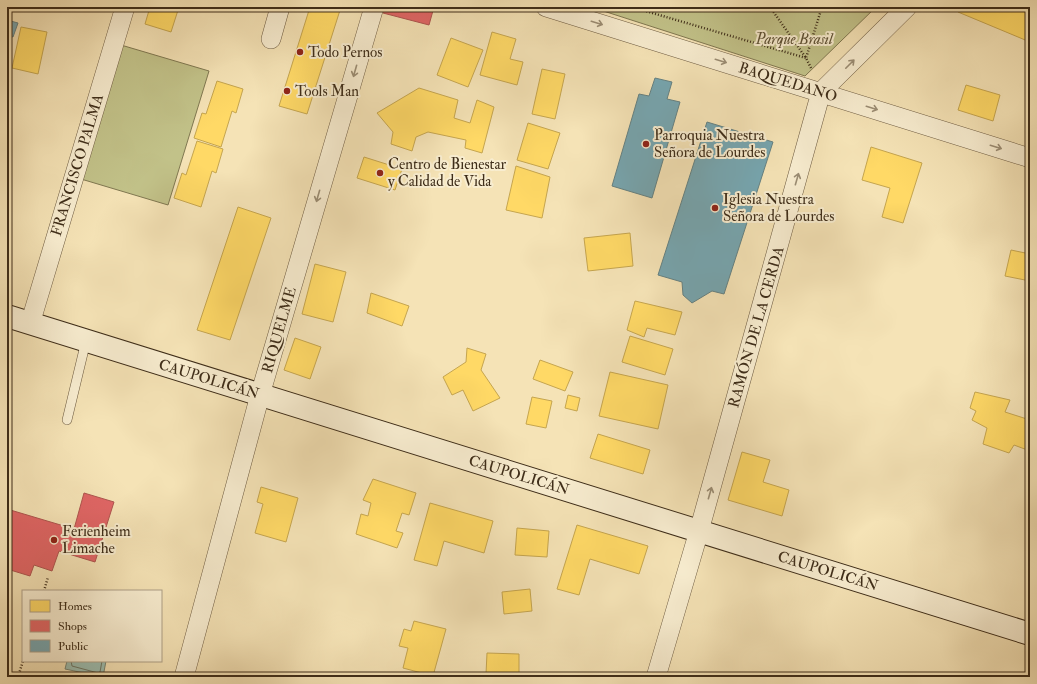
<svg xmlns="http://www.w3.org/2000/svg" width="1037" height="684" viewBox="0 0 1037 684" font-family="'IM FELL Double Pica',serif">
  <rect width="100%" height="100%" fill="#f5e3b6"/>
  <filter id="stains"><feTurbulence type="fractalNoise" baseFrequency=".005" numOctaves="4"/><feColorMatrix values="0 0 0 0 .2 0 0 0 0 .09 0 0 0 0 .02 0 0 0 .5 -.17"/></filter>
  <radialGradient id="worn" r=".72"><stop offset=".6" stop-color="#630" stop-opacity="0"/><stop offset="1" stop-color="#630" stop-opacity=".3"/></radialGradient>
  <!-- green -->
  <path fill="#c2c289" stroke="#807851" d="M591 7H876L805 76Z
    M121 45 209 71 168 205 81 179Z"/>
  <!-- water -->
  <path fill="#9cbeb1" stroke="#768474" d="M67 661H106L103 677 65 669Z"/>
  <!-- homes -->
  <path fill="#ffd966" stroke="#c5a54f" d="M150 7H179L171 32 145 24Z
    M310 7H341L307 114 279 106Z
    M961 7H1030V42L958 12Z
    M21 27 47 32 38 74 12 68Z
    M492 32 516 39 510 59 523 62 517 85 480 75Z
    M451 38 483 50 468 87 437 75Z
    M542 69 565 74 555 119 532 114Z
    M217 81 243 89 236 113 232 111 221 147 194 138 202 113 206 114Z
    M966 85 1000 95 993 121 958 110Z
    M419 88 458 100 454 118 470 123 477 100 494 107 482 153 465 148 466 140 428 132 416 137 412 151 391 144 393 132 377 113Z
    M528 123 560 133 548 169 517 160Z
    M197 141 223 149 216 173 212 171 201 207 174 198 182 173 186 175Z
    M871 147 922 163 903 223 882 217 890 188 862 180Z
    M364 157 402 169 395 190 357 178Z
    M516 166 550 177 542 218 506 210Z
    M238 207 271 218 230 340 197 330Z
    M630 233 633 266 588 271 584 238Z
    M1011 250 1030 254V281L1005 276Z
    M315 264 346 272 333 322 302 314Z
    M371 293 409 306 402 326 367 313Z
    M635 301 682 312 675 335 647 328 644 337 627 330Z
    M630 336 673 349 665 375 622 362Z
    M295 338 321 347 310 379 284 370Z
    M467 348 486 354 481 370 500 398 473 411 463 390 452 395 443 377 466 362Z
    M540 360 573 372 565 391 533 379Z
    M610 372 668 385 658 429 599 416Z
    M975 392 1010 400 1005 412 1030 420V451L1014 445 1009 453 983 444 987 428 972 420 976 411 970 408Z
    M568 395 580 398 577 411 565 408Z
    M532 397 552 401 546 428 526 424Z
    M598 434 650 450 643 474 590 458Z
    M742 452 770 460 763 482 789 490 782 516 728 500Z
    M373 479 416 493 409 515 402 513 396 531 403 533 397 548 356 534 361 514 368 516 371 503 363 500Z
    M261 487 298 498 286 542 255 533 263 504 257 502Z
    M430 503 493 521 484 553 444 541 437 566 414 560Z
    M577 525 648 546 639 574 590 559 579 595 557 589Z
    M517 528 549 531 547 557 515 555Z
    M530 589 532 611 504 614 502 592Z
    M414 621 446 629 433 676 403 668 408 648 399 646 404 629 411 631Z
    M487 653 519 654V675L486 674Z"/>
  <!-- shops -->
  <path fill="#e06666" stroke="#af554f" d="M385 7H434L429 25 383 13Z
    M84 493 114 502 95 562 59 551 52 571 34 565 30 576 7 569V509L74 529Z"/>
  <!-- public -->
  <path fill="#76a5af" stroke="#658182" d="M7 20 18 23 13 37 7 35Z
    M655 78 672 82 667 99 680 102 652 198 612 186 639 94 649 96Z
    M707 122 773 142 724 294 712 291 692 303 683 295 682 282 658 275Z"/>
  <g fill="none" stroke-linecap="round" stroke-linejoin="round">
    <!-- shore -->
    <path stroke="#6d7665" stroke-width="1" d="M71 661 72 666 98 673 100 672 102 661"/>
    <!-- lane casing -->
    <g stroke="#6c5a40" stroke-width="10">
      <path id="lane" d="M67 420 86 341"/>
    </g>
    <!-- street casing -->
    <g stroke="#6c5a40" stroke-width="20">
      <path id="street" d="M546 7 1030 158
        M271 39 280 7
        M30 324 125 7
        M184 677 260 395 374 7
        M656 677 699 531 821 92 907 7"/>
    </g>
    <!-- secondary casing -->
    <g stroke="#3e2d19" stroke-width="24">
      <path id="secondary" d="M7 316 1030 634"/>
    </g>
    <!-- path -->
    <path stroke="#3e2d19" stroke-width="2.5" stroke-dasharray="1 2" stroke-linecap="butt" d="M632 7 806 58
      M770 7 806 58
      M811 68 806 58 822 7
      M44 591 48 577
      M18 677 23 661"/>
    <!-- lane -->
    <use href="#lane" stroke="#f8edd0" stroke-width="9"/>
    <!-- street -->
    <use href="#street" stroke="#f8edd0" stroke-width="19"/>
    <!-- secondary -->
    <use href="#secondary" stroke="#f8edd0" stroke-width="22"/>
  </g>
  <!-- one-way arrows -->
  <defs><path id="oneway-shaft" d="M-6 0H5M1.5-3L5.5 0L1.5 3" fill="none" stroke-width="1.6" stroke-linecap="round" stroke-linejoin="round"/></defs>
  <g stroke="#9b8d74">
    <use href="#oneway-shaft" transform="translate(597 23) rotate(17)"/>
    <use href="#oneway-shaft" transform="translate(721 61) rotate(17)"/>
    <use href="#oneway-shaft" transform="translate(850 64) rotate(-45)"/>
    <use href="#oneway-shaft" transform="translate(355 71) rotate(106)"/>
    <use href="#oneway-shaft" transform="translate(872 108) rotate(17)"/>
    <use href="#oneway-shaft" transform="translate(996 147) rotate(17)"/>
    <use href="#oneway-shaft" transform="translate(797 179) rotate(-74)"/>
    <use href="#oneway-shaft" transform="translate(318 196) rotate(106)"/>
    <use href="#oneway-shaft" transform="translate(710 493) rotate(-74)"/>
  </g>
  <!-- markers -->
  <g fill="#8f2418" stroke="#f8edd0" stroke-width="1.5">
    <circle cx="300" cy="52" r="4"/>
    <circle cx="287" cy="91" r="4"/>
    <circle cx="646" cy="144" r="4"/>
    <circle cx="380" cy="173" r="4"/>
    <circle cx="715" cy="208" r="4"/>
    <circle cx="54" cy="540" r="4"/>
  </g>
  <g text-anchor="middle" stroke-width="4" stroke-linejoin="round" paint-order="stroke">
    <!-- park labels -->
    <g font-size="15" font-style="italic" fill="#5f5235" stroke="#f8edd0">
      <text x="794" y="44">Parque Brasil</text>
    </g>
    <!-- poi labels -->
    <g font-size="15" fill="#3e2d19" stroke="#f8edd0" text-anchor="start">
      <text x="308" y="57">Todo Pernos</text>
      <text x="295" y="96">Tools Man</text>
      <text x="654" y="140">Parroquia Nuestra<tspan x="654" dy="17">Señora de Lourdes</tspan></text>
      <text x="388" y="169">Centro de Bienestar<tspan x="388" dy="17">y Calidad de Vida</tspan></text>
      <text x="723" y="204">Iglesia Nuestra<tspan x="723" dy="17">Señora de Lourdes</tspan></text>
      <text x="62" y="536">Ferienheim<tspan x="62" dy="17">Limache</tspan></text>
    </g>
    <!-- street labels -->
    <g font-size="15" fill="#3e2d19" stroke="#f8edd0">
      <text transform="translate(788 82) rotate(17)" y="5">BAQUEDANO</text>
      <text transform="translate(77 165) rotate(-73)" y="5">FRANCISCO PALMA</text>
      <text transform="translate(756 327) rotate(-74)" y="5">RAMÓN DE LA CERDA</text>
      <text transform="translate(279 330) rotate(-74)" y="5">RIQUELME</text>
      <text transform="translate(209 379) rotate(17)" y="5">CAUPOLICÁN</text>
      <text transform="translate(519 475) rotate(17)" y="5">CAUPOLICÁN</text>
      <text transform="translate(828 571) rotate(17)" y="5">CAUPOLICÁN</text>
    </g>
  </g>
  <!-- margin -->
  <rect width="1037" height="684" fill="none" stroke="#f5e3b6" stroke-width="24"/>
  <rect x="8" y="8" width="1021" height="668" fill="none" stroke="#3e2d19" stroke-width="2"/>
  <rect x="12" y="12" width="1013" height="660" fill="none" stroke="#3e2d19"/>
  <!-- legend -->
  <rect x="22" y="590" width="140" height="72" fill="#f8edd0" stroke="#aea087"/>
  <rect x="30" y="600" width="20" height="12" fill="#ffd966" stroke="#aea087"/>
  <text x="58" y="610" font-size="12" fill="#3e2d19">Homes</text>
  <rect x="30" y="620" width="20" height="12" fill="#e06666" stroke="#aea087"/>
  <text x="58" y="630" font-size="12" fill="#3e2d19">Shops</text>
  <rect x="30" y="640" width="20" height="12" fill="#76a5af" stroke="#aea087"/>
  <text x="58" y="650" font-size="12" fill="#3e2d19">Public</text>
  <rect width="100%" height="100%" filter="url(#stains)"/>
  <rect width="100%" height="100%" fill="url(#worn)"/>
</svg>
